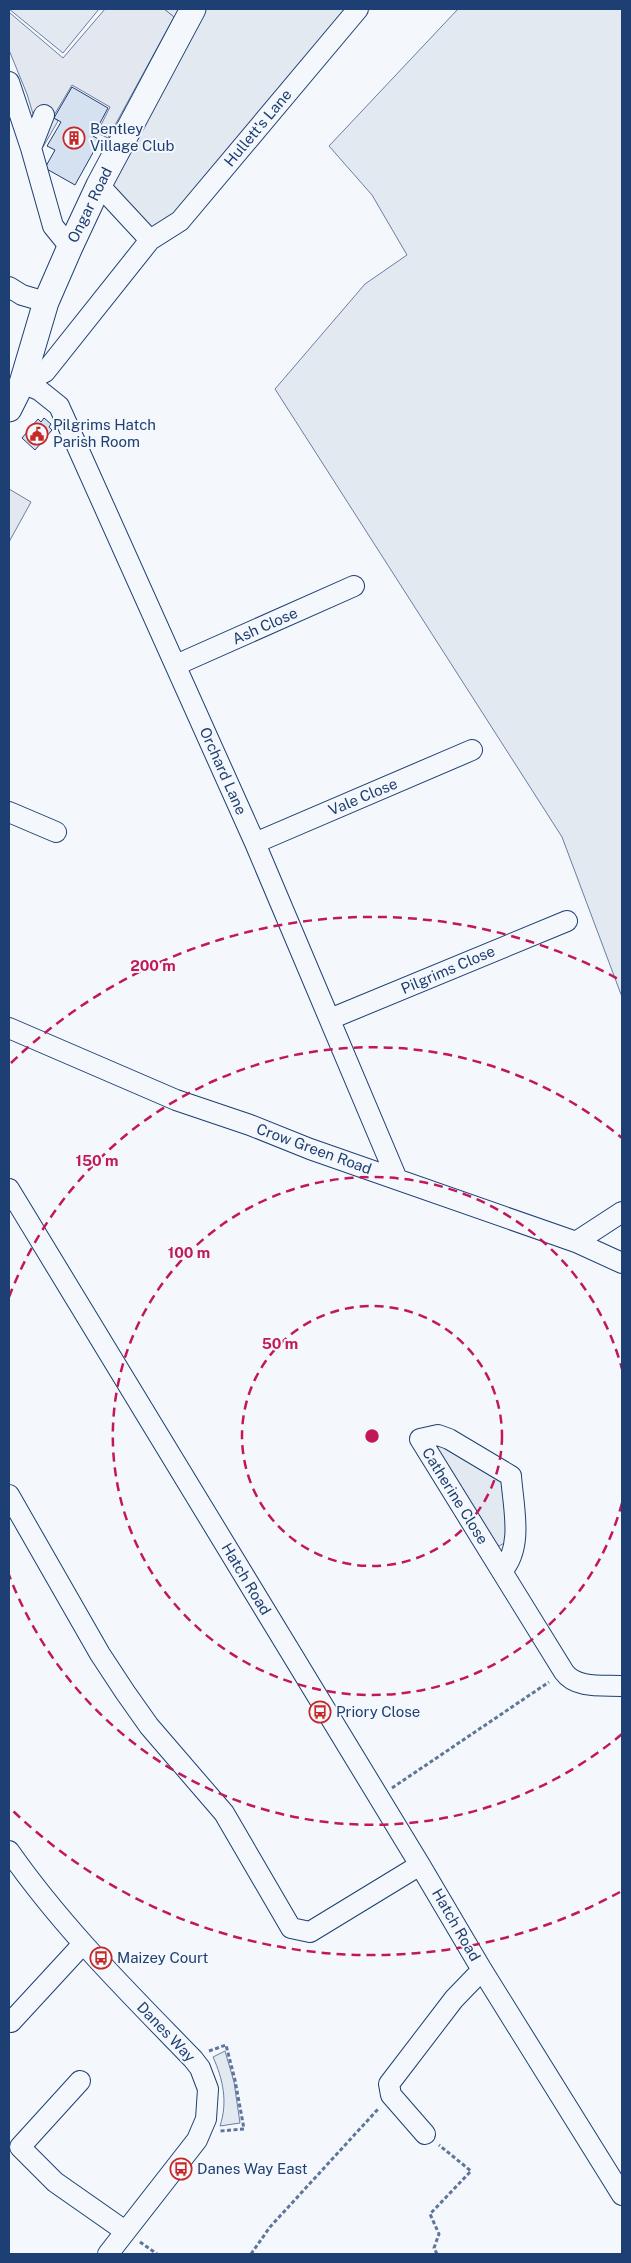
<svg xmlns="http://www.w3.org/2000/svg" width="631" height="2263" viewBox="0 0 631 2263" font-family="'Public Sans',sans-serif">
  <rect width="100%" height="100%" fill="#f4f7fb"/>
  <!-- green -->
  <path fill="#e3e9f0" stroke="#687fa3" d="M9 9H99L63 53Z
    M164 9H358L150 240 99 185 186 21 174 17Z
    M458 9H622V997L562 837 275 389 365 284 407 255 372 195 329 146Z
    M440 1443 507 1478 510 1540 499 1546 493 1542 436 1451Z
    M225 2051 234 2082 240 2123 220 2126C228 2102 223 2079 213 2057Z"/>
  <!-- parking -->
  <path fill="#e3e8f0" stroke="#687fa3" d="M105 9H164L174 17 108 138 97 133 110 107 72 85 53 117 58 121 43 147 27 94 9 50V14L10 13 63 58Z
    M9 489 31 502 9 542Z"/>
  <!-- building -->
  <path fill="#d5e0f0" stroke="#1d3f73" d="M72 87 108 108 93 136 100 140 75 185 45 168 55 150 47 146 61 122 54 118Z
    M44 418 51 424 49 427 52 430 35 450 22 438 38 419 41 422Z"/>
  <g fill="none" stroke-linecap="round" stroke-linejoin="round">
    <!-- minor casing -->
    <g stroke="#1d3f73" stroke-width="22">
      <path id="minor" d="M9 82 31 148 53 226 70 247
        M31 148 44 115
        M99 185 150 240
        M9 287 22 295 46 302
        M22 383 39 390 59 406 255 843 397 1179
        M22 383 45 372 150 240 180 221 358 9
        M176 665 354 586
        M9 812 56 832
        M255 843 472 750
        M330 1019 567 921
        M9 1028 176 1100 250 1125 310 1149 576 1242 622 1263
        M9 1189 420 1865 482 1970 622 2195
        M576 1242 622 1212
        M9 1495 100 1654 125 1692 149 1726 224 1813 291 1928 310 1932 420 1865
        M502 1571C524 1547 513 1506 511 1476L449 1439 438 1435 420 1439 564 1672C576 1689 603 1685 622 1686
        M9 1851C63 1928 128 1992 193 2059L200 2068 208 2089 206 2119 197 2140 108 2254
        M11 2022 82 1945
        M80 2081 20 2147 55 2182 125 2231
        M425 2134 391 2095 389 2084 454 1999 482 1970"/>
    </g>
    <!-- major casing -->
    <g stroke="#1d3f73" stroke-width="27">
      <path id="major" d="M9 409 22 383 46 302 70 247 99 185 193 9"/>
    </g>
    <!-- path -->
    <path stroke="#5e769c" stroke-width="3" stroke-dasharray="4 2.5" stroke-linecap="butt" d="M392 1788 549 1682
      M209 2051 226 2045 235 2080 244 2129 220 2131
      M140 2242 157 2254
      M251 2254 270 2227 379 2108
      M437 2254 434 2248 439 2234 430 2214 471 2171 439 2145"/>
    <!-- minor -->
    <use href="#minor" stroke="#f4f7fb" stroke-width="20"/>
    <!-- major -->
    <use href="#major" stroke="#f4f7fb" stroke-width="25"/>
  </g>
  <!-- distance rings -->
  <g fill="none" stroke="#c2185b" stroke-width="2.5" stroke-dasharray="9 6">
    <circle cx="372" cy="1436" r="130"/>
    <path d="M622 1503A259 259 0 1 1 622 1369"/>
    <path d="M622 1734A389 389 0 0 1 9 1575M9 1297A389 389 0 0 1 622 1138"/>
    <path d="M620 1892A519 519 0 0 1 11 1809M11 1063A519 519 0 0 1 620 980"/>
  </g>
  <!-- icons -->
  <defs>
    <g id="building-ring" transform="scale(1.125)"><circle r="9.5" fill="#f4f7fb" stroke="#c62828" stroke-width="1.5"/><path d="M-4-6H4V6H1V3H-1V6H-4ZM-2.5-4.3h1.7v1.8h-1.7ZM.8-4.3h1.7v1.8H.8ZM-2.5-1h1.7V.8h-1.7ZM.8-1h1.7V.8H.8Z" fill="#c62828"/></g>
    <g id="civic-ring" transform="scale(1.125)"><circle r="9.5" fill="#f4f7fb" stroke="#c62828" stroke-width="1.5"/><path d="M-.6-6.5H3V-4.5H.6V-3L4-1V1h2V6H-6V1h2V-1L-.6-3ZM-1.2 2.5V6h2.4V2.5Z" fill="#c62828"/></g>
    <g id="bus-ring" transform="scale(1.125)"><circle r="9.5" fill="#f4f7fb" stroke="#c62828" stroke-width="1.5"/><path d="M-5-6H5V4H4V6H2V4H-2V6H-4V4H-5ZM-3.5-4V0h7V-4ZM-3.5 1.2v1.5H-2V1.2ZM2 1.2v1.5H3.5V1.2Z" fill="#c62828"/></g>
  </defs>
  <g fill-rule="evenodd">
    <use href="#building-ring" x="74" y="138"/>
    <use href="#civic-ring" x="37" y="434"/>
    <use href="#bus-ring" x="320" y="1712"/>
    <use href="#bus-ring" x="101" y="1958"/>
    <use href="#bus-ring" x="181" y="2169"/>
  </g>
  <g text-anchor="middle" stroke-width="4" stroke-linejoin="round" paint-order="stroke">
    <!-- street labels -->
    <g font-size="15" fill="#1d3f73" stroke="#f4f7fb">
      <text transform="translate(258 128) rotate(-50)" y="5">Hullett's Lane</text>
      <text transform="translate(90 205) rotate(-64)" y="5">Ongar Road</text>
      <text transform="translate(265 626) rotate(-24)" y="5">Ash Close</text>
      <text transform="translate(223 771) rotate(66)" y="5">Orchard Lane</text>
      <text transform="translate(363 797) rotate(-23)" y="5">Vale Close</text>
      <text transform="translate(448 970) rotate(-23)" y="5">Pilgrims Close</text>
      <text transform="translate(314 1149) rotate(20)" y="5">Crow Green Road</text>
      <text transform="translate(455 1496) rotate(58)" y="5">Catherine Close</text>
      <text transform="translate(246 1579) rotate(59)" y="5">Hatch Road</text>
      <text transform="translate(456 1925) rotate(60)" y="5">Hatch Road</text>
      <text transform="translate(166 2032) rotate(46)" y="5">Danes Way</text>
    </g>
    <!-- poi labels -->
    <g font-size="15" fill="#1d3f73" stroke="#f4f7fb" text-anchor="start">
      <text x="90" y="134">Bentley<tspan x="90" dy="17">Village Club</tspan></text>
      <text x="53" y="430">Pilgrims Hatch<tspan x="53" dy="17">Parish Room</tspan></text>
      <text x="336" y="1717">Priory Close</text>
      <text x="117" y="1963">Maizey Court</text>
      <text x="197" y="2174">Danes Way East</text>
    </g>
  </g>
  <circle cx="372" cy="1436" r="8" fill="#c2185b" stroke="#f4f7fb" stroke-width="2.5"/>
  <g font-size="15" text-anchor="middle" font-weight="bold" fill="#c2185b" stroke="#f4f7fb" stroke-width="4" stroke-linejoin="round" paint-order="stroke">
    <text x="153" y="971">200 m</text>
    <text x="97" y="1166">150 m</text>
    <text x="189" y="1258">100 m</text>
    <text x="280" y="1349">50 m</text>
  </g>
  <!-- border -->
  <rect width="631" height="2263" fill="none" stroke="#1d3f73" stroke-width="20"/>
</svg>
